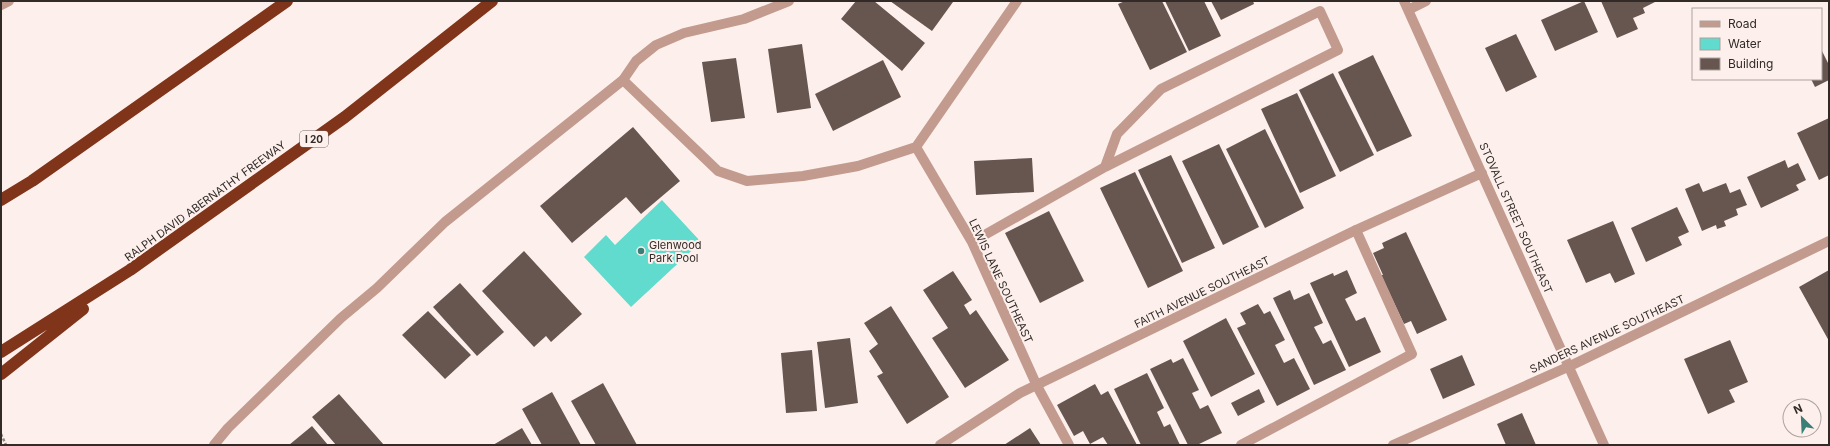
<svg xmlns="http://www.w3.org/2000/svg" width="1830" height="446" viewBox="0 0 1830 446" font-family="Inter,sans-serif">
  <rect width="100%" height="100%" fill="#fdf0ec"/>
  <!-- water -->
  <path fill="#60dbcd" d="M662 200 701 242 631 307 584 257 606 235 615 245Z"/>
  <!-- building -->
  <path fill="#675550" d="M856 1H874L925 43 902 71 841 19Z
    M890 1H951L953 2 932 31Z
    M1125 1H1162L1187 52 1150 70 1118 4Z
    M1165 1H1204L1221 36 1189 51Z
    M1211 1H1253L1254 4 1221 20Z
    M1584 1 1598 32 1555 51 1541 20Z
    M1601 1H1657L1643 8 1645 13 1633 18 1638 29 1617 38Z
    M1516 34 1537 77 1506 92 1485 48Z
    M802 44 811 108 777 113 768 49Z
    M1821 49 1829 65V80L1815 87 1811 79H1821Z
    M1373 55 1412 136 1377 152 1338 72Z
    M736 58 745 118 711 122 702 62Z
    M883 60 901 97 833 131 815 94Z
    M1333 73 1374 155 1340 172 1299 90Z
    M1297 93 1336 176 1300 193 1261 109Z
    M1829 118V175L1819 180 1797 133Z
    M633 127 680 181 641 214 626 197 572 243 540 206Z
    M1265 129 1304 208 1265 228 1226 149Z
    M1219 144 1259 227 1223 245 1182 161Z
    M1171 155 1215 248 1182 263 1138 170Z
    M1032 158 1034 192 976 195 974 161Z
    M1785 160 1788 168 1798 163 1806 180 1796 185 1799 190 1761 208 1747 177Z
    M1135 172 1183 271 1148 288 1100 188Z
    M1699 183 1703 192 1726 183 1730 193 1740 189 1747 205 1736 209 1738 215 1724 221 1726 226 1717 229 1716 225 1702 231 1685 189Z
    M1677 207 1689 232 1678 237 1682 245 1646 262 1631 228Z
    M1049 211 1084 281 1040 303 1005 233Z
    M1613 221 1635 274 1615 283 1610 273 1586 283 1567 240Z
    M1406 232 1447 320 1417 334 1411 321 1404 324 1381 275H1383L1373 253 1384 248 1382 243Z
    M524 251 582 314 551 342 546 336 534 347 482 291Z
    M1347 270 1357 293 1345 299 1356 321 1365 317 1381 352 1349 367 1310 283 1333 273 1334 276Z
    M1829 270V341L1799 287Z
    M953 271 972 300 964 305 970 315 976 310 1009 360 965 388 932 338 948 328 923 290Z
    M460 283 504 332 477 356 433 307Z
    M1290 290 1294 300 1309 293 1323 323 1314 327 1323 344 1331 340 1346 370 1314 385 1273 298Z
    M1258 304 1264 314 1270 311 1285 340 1275 345 1284 363 1294 358 1310 389 1277 406 1237 328 1246 324 1240 313Z
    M891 306 949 397 907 424 877 376 883 373 869 351 878 344 864 323Z
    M428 311 471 355 445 379 402 335Z
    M1226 318 1255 374 1211 397 1183 341Z
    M850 338 858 403 825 408 817 342Z
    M1730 340 1748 382 1729 390 1735 402 1708 414 1684 359Z
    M812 350 817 411 786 413 781 353Z
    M1462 355 1475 385 1443 399 1430 369Z
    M1183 358 1199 390 1192 393 1200 409 1208 405 1222 433 1197 445H1188L1150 369 1171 359 1173 363Z
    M1147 373 1164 408 1157 412 1164 427 1170 424 1180 445H1141L1114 389Z
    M603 383 637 445H596L571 401Z
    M1095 384 1101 395 1108 391 1137 445H1108L1103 437 1090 444 1083 431 1074 436 1057 405Z
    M1259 389 1265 402 1238 416 1231 403Z
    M552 392 581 445H542L522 409Z
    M339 394 384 445H336L312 417Z
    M1522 413 1536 445H1506L1497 424Z
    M312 426 328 445H289Z
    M522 428 532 445H493Z
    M1030 428 1041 445H1004Z"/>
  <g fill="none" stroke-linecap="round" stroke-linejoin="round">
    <!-- path -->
    <path stroke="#8f8582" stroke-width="2.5" stroke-dasharray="3 2" stroke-linecap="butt" d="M1 434 6 445"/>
    <!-- service -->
    <path stroke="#c29b8e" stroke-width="10" d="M1037 386 1069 445
      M214 445 228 428 341 318 377 288 445 222 623 80 636 61 656 45 684 33 744 19 789 1
      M1241 445 1412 354 1356 230"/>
    <!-- minor -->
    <path stroke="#c29b8e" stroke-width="10" d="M1404 1 1604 445
      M1 5 9 1
      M1408 10 1426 1
      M623 80 718 171 747 181 803 176 858 166 916 147 1017 1
      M916 147 972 242 1037 386
      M972 242 1105 167 1338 50 1320 11 1161 89 1117 134 1105 167
      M940 445 1020 393 1356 230 1482 173
      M1393 445 1570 366 1829 241"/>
    <!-- motorway -->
    <path stroke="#80341a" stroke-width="12" d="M1 200 32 181 287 1
      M1 352 130 270 345 117 492 1
      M1 374 83 309"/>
  </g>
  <!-- markers -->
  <circle fill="#397f77" stroke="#fdf0ec" stroke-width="1.5" cx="641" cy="251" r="4"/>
  <g text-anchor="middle" stroke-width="4" stroke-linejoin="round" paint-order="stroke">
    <!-- shield labels -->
    <rect fill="#fdf0ec" stroke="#6e6562" stroke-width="1" x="300" y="131" width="28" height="16" rx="3"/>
    <g font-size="10" font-weight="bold" fill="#312a27">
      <text x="314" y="143">I 20</text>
    </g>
    <!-- street labels -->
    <g font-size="11" fill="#312a27" stroke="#fdf0ec">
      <text transform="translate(205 201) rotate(-36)" y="4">RALPH DAVID ABERNATHY FREEWAY</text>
      <text transform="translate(1516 218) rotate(66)" y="4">STOVALL STREET SOUTHEAST</text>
      <text transform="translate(1001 281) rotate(65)" y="4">LEWIS LANE SOUTHEAST</text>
      <text transform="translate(1202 292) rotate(-26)" y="4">FAITH AVENUE SOUTHEAST</text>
      <text transform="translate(1607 334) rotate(-25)" y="4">SANDERS AVENUE SOUTHEAST</text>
    </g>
    <!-- poi labels -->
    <g font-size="11" fill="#312a27" stroke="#fdf0ec" text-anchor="start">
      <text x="649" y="249">Glenwood<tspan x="649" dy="13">Park Pool</tspan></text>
    </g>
  </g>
  <!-- border -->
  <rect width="1830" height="446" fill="none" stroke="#312a27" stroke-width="4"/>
  <!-- legend -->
  <rect x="1692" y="8" width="130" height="72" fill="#fdf0ec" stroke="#aba19d"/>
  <rect x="1700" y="21" width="20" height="6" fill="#c29b8e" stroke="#aba19d"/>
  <text x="1728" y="28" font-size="12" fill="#312a27">Road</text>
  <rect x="1700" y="38" width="20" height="12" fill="#60dbcd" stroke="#aba19d"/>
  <text x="1728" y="48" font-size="12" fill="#312a27">Water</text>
  <rect x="1700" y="58" width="20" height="12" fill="#675550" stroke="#aba19d"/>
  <text x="1728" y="68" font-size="12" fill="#312a27">Building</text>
  <!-- north arrow -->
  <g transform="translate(1802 418) rotate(336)"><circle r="19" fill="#fdf0ec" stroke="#aba19d"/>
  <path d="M0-3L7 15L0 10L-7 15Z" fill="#397f77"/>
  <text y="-6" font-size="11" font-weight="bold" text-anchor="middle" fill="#312a27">N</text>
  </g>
</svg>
